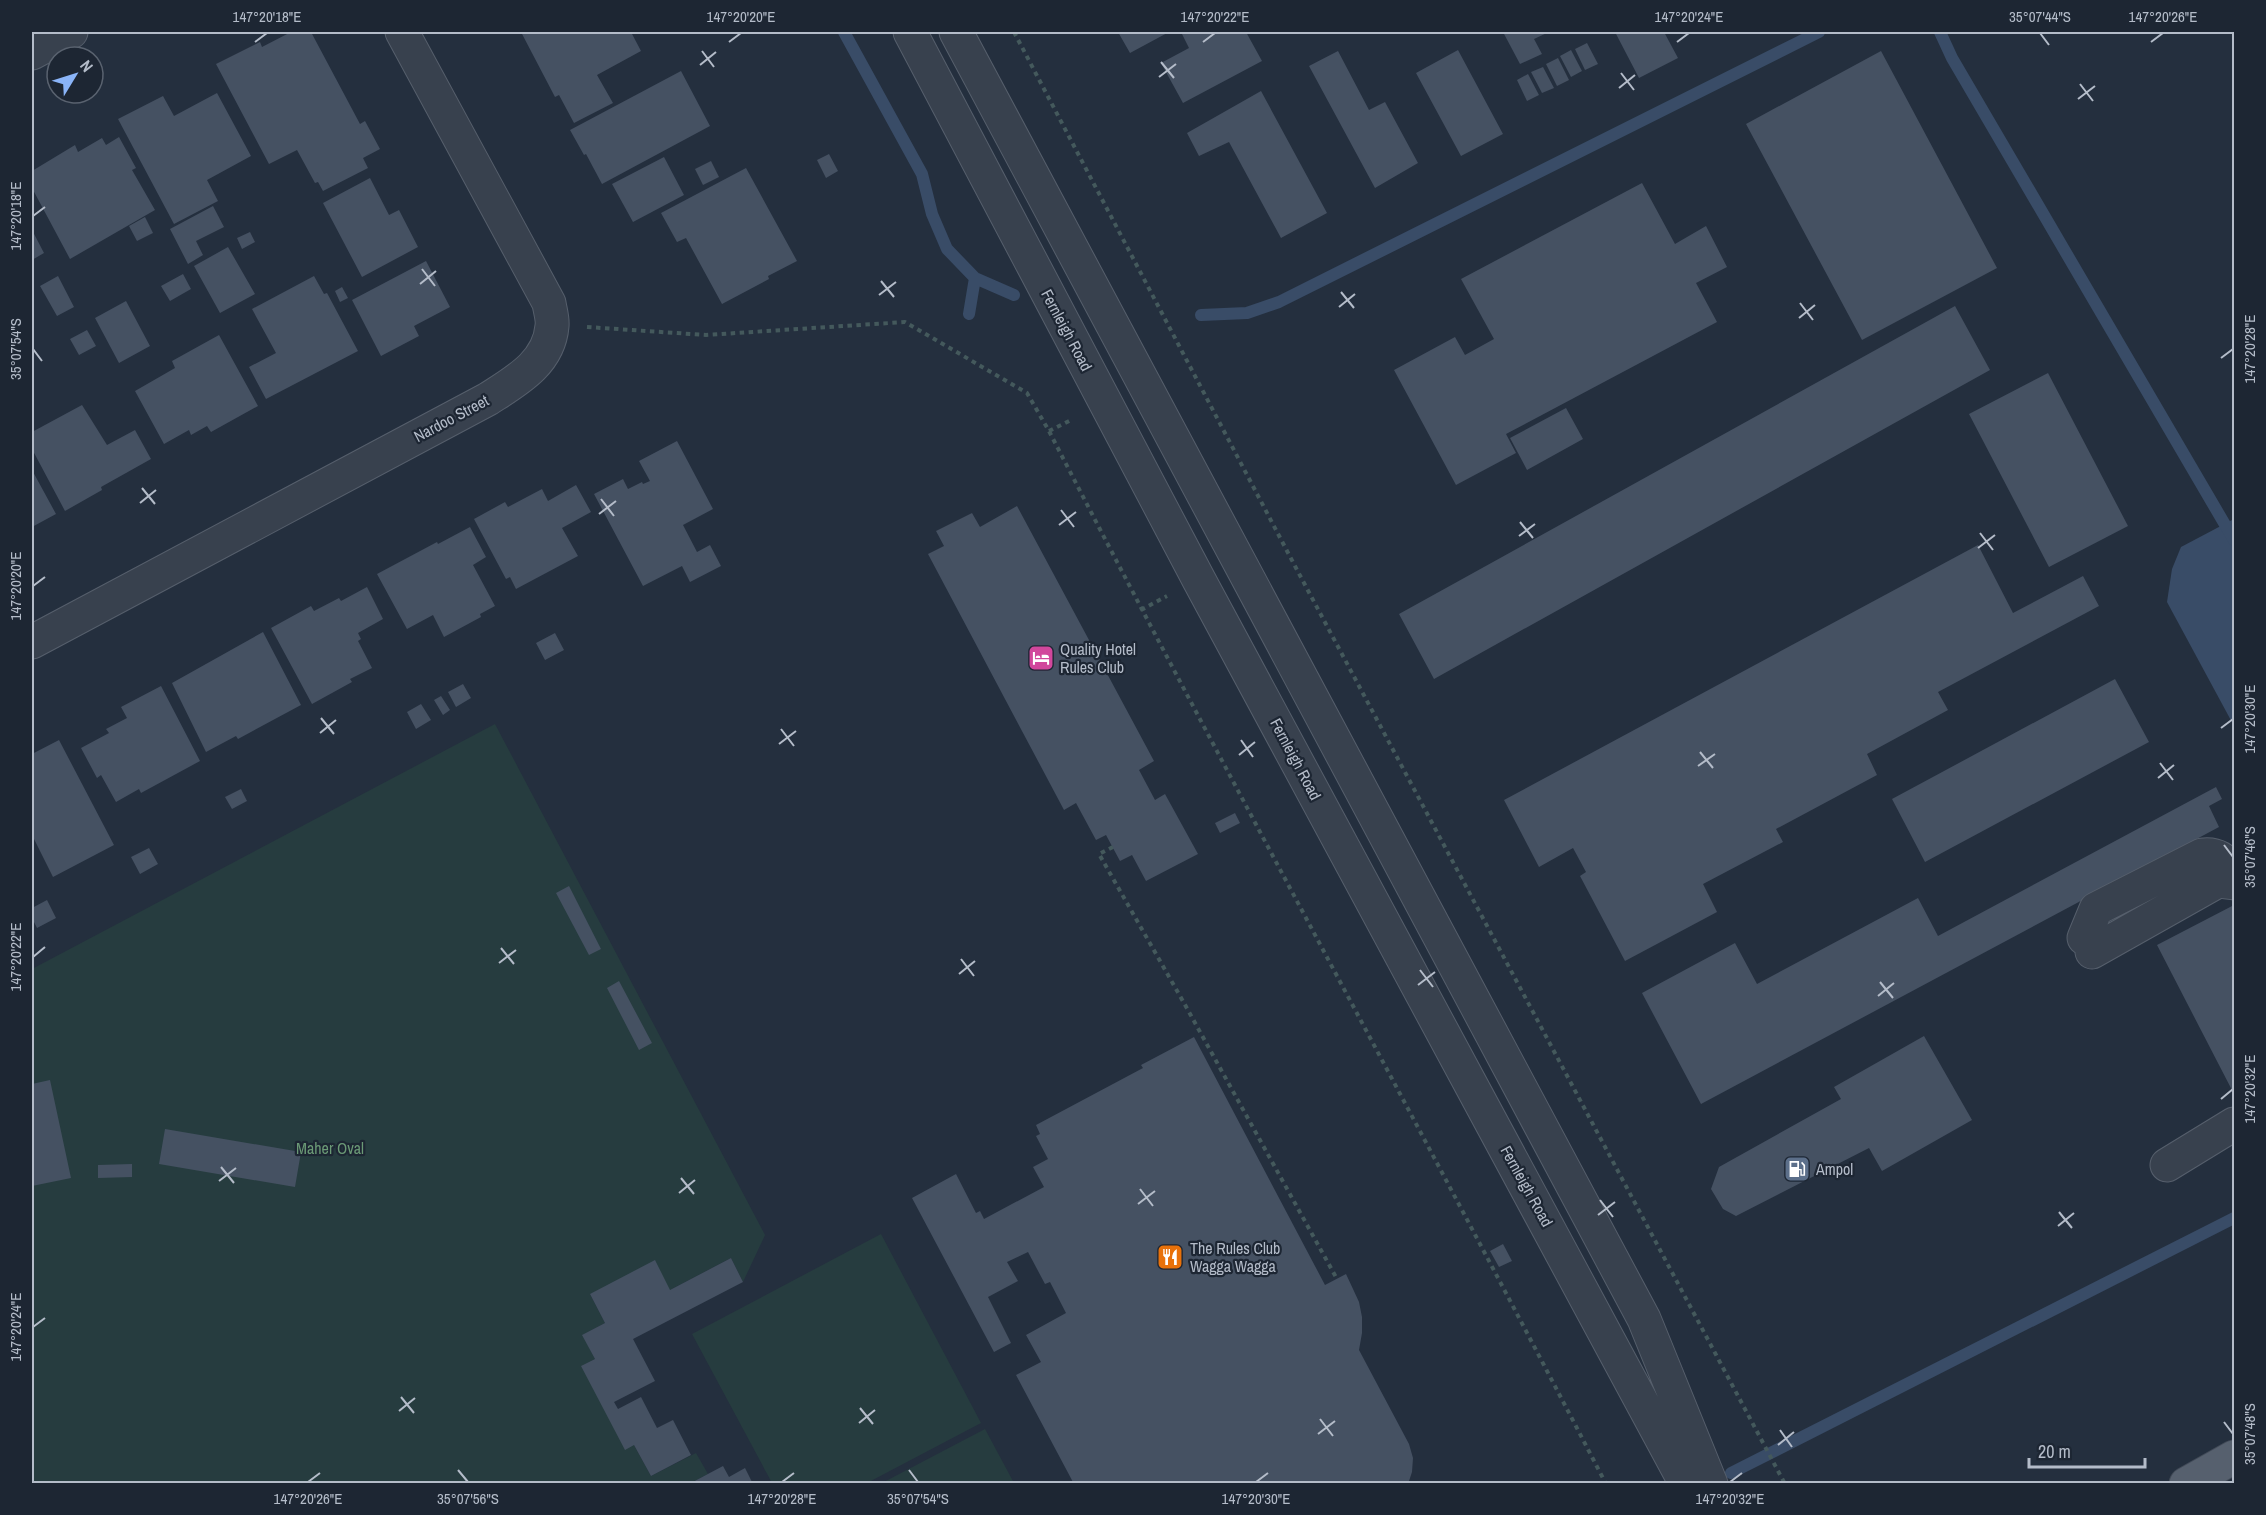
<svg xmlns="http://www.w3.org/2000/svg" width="2266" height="1515" viewBox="0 0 2266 1515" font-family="'Archivo Narrow',sans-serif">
  <rect width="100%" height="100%" fill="#242f3e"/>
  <!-- green -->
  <path fill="#263c3f" d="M495 724 765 1235 743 1282 731 1258 670 1290 590 1294 605 1323 583 1335 595 1359 582 1366 634 1445 651 1476 696 1453 708 1474 689 1484H32V969Z
    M881 1234 981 1423 867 1483H772L692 1334Z
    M985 1429 1014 1483H882Z"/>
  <!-- water -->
  <path fill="#394c67" d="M2234 519V726L2167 602 2172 569 2181 547Z"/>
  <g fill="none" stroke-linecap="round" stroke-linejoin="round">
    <!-- stream -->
    <path stroke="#394c67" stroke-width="12" d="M844 32 922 174 932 214 947 249 975 278
      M1940 32 1952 58 2234 540
      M969 314 975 278 1014 295
      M1201 315 1247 313 1279 302 1819 32
      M1731 1473 2234 1218"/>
  </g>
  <!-- building -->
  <path fill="#455162" d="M291 32H311L360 124 365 121 380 149 363 158 368 168 323 191 318 182 315 183 297 150 269 164 216 64 260 42 262 47Z
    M521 32H631L641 51 597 75 613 103 574 123 559 95 555 97Z
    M1118 32H1169L1130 53Z
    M1181 32H1246L1262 61 1183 103 1161 63 1189 48Z
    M1503 32H1549L1534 39 1542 54 1520 64Z
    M1615 32H1664L1678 58 1639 78Z
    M1587 43 1598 64 1585 70 1575 49Z
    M1458 50 1503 134 1461 156 1416 73Z
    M1571 50 1582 71 1571 77 1560 56Z
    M1338 51 1369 110 1385 102 1418 163 1375 188 1309 66Z
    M1881 51 1997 268 1862 340 1746 124Z
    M1558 58 1569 80 1557 86 1546 64Z
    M1543 67 1554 88 1542 93 1531 72Z
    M681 71 710 126 602 184 586 154 584 155 570 130Z
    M1528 74 1539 95 1527 101 1517 80Z
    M1261 91 1327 213 1281 238 1229 142 1199 156 1187 133Z
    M217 93 251 156 207 180 218 201 174 224 118 119 163 96 174 116Z
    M119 137 136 168 132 170 155 210 70 259 32 188V171L75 145 78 152 102 138 106 145Z
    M829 154 838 171 826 178 817 160Z
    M664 157 684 195 633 222 612 184Z
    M711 161 719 177 703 185 695 169Z
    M746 168 797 261 768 276 769 279 722 304 686 238 677 242 661 213Z
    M370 178 389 215 399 210 418 247 362 277 323 203Z
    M1642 183 1675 244 1706 226 1727 267 1696 283 1717 322 1506 434 1516 453 1456 485 1394 370 1455 337 1465 355 1494 339 1461 279Z
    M213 206 224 227 196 241 203 255 188 264 170 229Z
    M145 217 153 233 137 241 129 226Z
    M32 230 44 253 32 260Z
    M250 232 255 242 242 249 237 238Z
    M228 247 255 294 220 313 194 266Z
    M426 261 450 307 414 326 419 336 381 356 352 300Z
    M183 274 191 289 170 301 161 286Z
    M58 276 74 307 57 316 40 286Z
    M314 276 324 294 327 293 358 351 266 399 249 367 276 353 252 309Z
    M342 287 348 298 340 302 335 291Z
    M126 301 150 346 119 363 95 318Z
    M1955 306 1990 370 1434 679 1399 614Z
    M87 330 96 346 79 355 70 339Z
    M219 335 258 406 211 432 207 426 191 435 189 430 164 444 135 391 175 368 172 361Z
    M2048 373 2128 526 2049 567 1969 414Z
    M82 405 107 445 135 430 151 459 101 487 102 490 65 511 32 449V432Z
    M1566 408 1583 439 1527 470 1510 438Z
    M677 441 713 509 683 525 697 552 710 545 721 566 690 582 682 566 643 586 594 494 623 479 628 489 642 482 643 484 650 481 639 461Z
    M32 470 56 514 32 527Z
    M576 485 591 512 562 528 578 556 516 589 510 577 506 579 474 519 505 502 508 507 542 489 548 501Z
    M1017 506 1154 761 1139 770 1155 800 1165 794 1198 854 1146 881 1132 855 1120 861 1106 835 1096 840 1076 803 1064 810 928 554 944 546 936 531 972 513 980 527Z
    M470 527 486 557 473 565 495 606 480 614 481 617 444 637 433 615 407 629 377 574 437 542 438 544Z
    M1978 545 2013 613 2083 576 2099 606 1938 692 1948 710 1867 754 1877 775 1776 829 1783 842 1703 884 1717 912 1625 961 1580 876 1586 872 1573 848 1539 867 1504 800Z
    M367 587 383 619 358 633 361 639 358 641 372 668 350 679 352 682 312 704 271 628 311 606 314 611 339 598 341 601Z
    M263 632 301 705 238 739 236 736 206 752 172 683Z
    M555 633 564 650 545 660 536 643Z
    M2115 679 2149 742 1925 862 1892 799Z
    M463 684 471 698 456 707 448 692Z
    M161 686 200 761 141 793 139 789 116 802 101 775 97 778 81 748 109 733 106 729 127 718 121 707Z
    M441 696 450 710 443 715 434 700Z
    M421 704 431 720 416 729 407 712Z
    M59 740 114 845 53 877 32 835V754Z
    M2216 787 2222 799 2209 806 2219 827 1701 1104 1642 993 1735 943 1757 984 1918 898 1938 936Z
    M241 789 247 801 232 809 225 797Z
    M1235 813 1240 823 1220 833 1215 823Z
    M149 848 158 864 140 874 131 857Z
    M569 886 601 949 589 955 556 893Z
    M47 900 56 918 37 928 32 918V908Z
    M2234 905V1094L2157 945Z
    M619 981 652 1043 639 1050 607 988Z
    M1924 1036 1972 1120 1882 1171 1869 1148 1736 1216 1723 1209 1711 1189 1719 1167 1841 1099 1834 1087Z
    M1194 1037 1325 1285 1346 1274 1353 1289 1359 1302 1362 1317V1333L1359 1350 1409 1444 1413 1458 1412 1472 1408 1484H1074L1016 1375 1041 1362 1026 1335 1066 1313 1050 1282 1045 1284 1028 1252 1007 1262 1018 1281 988 1297 1011 1343 994 1352 912 1198 956 1174 976 1213 980 1211 984 1219 1044 1187 1033 1167 1048 1159 1036 1136 1040 1134 1036 1125 1143 1068 1141 1065Z
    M50 1080 71 1178 32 1186V1084Z
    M165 1129 301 1152 295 1187 159 1164Z
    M132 1164V1177L98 1178V1165Z
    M1503 1244 1512 1261 1499 1267 1490 1251Z
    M731 1258 743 1282 633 1339 655 1381 614 1402 618 1409 641 1397 657 1428 673 1420 691 1455 651 1476 634 1445 625 1450 581 1366 595 1359 582 1335 605 1323 590 1294 655 1260 670 1290Z
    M723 1466 729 1477 745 1468 753 1484H689Z"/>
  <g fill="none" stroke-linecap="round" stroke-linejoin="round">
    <!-- minor casing -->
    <g stroke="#565f6c" stroke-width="35">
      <path id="minor" d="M910 32 1199 580 1686 1484
        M956 32 1644 1319 1711 1484
        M32 53 71 32
        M32 642 488 399C516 381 549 363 552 326 553 319 550 310 549 303L402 32
        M2084 938 2096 909 2202 855C2218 853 2224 860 2234 871
        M2092 952 2218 881 2234 883
        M2167 1165 2234 1124"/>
    </g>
    <!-- major casing -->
    <g stroke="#414a57" stroke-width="35">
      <path id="major" d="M2186 1484 2234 1457"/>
    </g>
    <!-- path -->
    <path stroke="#44595c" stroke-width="4" stroke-dasharray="4.5 4.5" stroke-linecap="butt" d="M1014 32 1296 568 1785 1484
      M587 327 706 335 905 322 1027 393 1049 431C1231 784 1423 1131 1606 1484
      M1049 431 1073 419
      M1141 610 1167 596
      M1113 847 1099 854 1184 1003 1337 1279"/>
    <!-- minor -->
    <use href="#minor" stroke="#38414e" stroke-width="33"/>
    <!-- major -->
    <use href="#major" stroke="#56606e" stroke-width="33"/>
  </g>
  <!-- ticks -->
  <path fill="none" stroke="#b4bcc9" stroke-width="2" d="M2040 33 2049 45M255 42 267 33M729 42 741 33M1203 42 1215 33M1677 42 1689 33M2151 42 2163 33M702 51 714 67M1161 62 1174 78M700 65 716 52M1621 73 1634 90M1159 77 1176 64M2080 84 2093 101M1619 88 1635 75M2078 99 2095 86M33 216 45 207M422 269 435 286M881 281 894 297M420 284 436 271M1341 292 1354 308M879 295 896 282M1800 303 1813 320M1339 307 1355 294M1799 318 1815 305M33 349 42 361M2221 358 2233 349M142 488 155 504M601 499 614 516M140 503 156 490M1061 510 1074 527M599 514 616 501M1520 522 1533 538M1059 525 1076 512M1980 533 1993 550M1519 536 1535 524M1978 548 1995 535M33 586 45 577M321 718 334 734M2221 728 2233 719M781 729 794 746M320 733 336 720M1241 740 1253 757M779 744 796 731M1700 752 1713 768M1239 755 1255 742M2160 763 2173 780M1698 766 1715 754M2158 778 2174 765M2224 845 2233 857M501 948 514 964M33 957 45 947M961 959 974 976M499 963 516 950M1420 970 1433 987M959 974 975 961M1880 982 1893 998M1418 985 1435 972M1878 996 1894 983M2221 1099 2233 1089M221 1167 234 1183M681 1178 694 1194M219 1181 236 1168M1140 1189 1153 1206M679 1193 695 1180M1600 1200 1613 1217M1138 1204 1155 1191M2059 1212 2072 1228M1598 1215 1615 1202M2058 1226 2074 1213M33 1327 45 1318M401 1397 414 1413M860 1408 873 1424M399 1411 415 1398M1320 1419 1333 1436M2224 1422 2233 1434M859 1423 875 1410M1780 1430 1792 1447M1318 1434 1335 1421M1778 1445 1794 1432M458 1470 468 1482M909 1470 918 1482M308 1482 320 1473M782 1482 794 1473M1256 1482 1268 1473M1730 1482 1742 1473"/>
  <!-- icons -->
  <defs>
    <g id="hotel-square" transform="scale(1.35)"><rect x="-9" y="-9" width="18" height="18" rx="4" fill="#d1479c" stroke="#1d2633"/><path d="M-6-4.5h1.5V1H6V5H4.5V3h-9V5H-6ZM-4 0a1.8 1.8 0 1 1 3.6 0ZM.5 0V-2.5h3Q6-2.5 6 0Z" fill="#fff"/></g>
    <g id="fuel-square" transform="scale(1.35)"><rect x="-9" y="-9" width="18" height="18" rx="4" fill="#5c6f8a" stroke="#1d2633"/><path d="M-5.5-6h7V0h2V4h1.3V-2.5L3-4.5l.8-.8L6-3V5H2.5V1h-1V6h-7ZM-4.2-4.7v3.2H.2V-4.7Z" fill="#fff"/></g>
    <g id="restaurant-square" transform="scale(1.35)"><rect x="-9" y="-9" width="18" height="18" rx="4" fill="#e8710a" stroke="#1d2633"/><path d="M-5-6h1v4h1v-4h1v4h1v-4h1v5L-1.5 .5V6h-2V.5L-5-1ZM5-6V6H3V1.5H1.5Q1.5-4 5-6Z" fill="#fff"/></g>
  </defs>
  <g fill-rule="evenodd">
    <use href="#hotel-square" x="1041" y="658"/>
    <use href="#fuel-square" x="1797" y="1169"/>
    <use href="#restaurant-square" x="1170" y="1257"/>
  </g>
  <g text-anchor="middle" stroke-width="4.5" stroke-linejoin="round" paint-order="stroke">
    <!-- street labels -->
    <g font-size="16" fill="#b4bcc9" stroke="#1d2633">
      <text transform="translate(1067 330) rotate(62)" y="6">Fernleigh Road</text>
      <text transform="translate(451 418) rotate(-28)" y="6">Nardoo Street</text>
      <text transform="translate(1296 759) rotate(62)" y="6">Fernleigh Road</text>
      <text transform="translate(1527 1186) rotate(61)" y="6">Fernleigh Road</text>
    </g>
    <!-- poi labels -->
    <g font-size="16" fill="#b4bcc9" stroke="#1d2633" text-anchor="start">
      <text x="1060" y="655">Quality Hotel<tspan x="1060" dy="18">Rules Club</tspan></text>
      <text x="1816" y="1175">Ampol</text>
      <text x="1190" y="1254">The Rules Club<tspan x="1190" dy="18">Wagga Wagga</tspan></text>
    </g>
    <!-- park labels -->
    <g font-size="16" fill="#6b9a76" stroke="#1d2633">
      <text x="330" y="1154">Maher Oval</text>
    </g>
  </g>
  <!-- border -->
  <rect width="2266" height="1515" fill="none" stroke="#1d2633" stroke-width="66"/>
  <!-- north arrow -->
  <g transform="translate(75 75) rotate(52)"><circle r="28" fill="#1d2633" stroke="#59626f" stroke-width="1.5"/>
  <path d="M0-4.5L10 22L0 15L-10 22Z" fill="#8ab4f8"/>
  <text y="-9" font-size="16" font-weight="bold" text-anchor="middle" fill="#b4bcc9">N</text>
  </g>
  <!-- scale -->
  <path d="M2029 1458v9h116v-9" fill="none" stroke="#b4bcc9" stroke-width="3"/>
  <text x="2038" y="1458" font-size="18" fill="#b4bcc9" stroke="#1d2633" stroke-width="4.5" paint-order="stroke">20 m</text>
  <rect x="33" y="33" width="2200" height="1449" fill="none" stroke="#b4bcc9" stroke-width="2"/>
  <g font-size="15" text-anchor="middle" fill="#b4bcc9">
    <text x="267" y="22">147°20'18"E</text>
    <text x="741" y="22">147°20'20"E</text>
    <text x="1215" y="22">147°20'22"E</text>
    <text x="1689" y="22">147°20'24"E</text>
    <text x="2040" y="22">35°07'44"S</text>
    <text x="2163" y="22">147°20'26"E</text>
    <text transform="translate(16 216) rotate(-90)" y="5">147°20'18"E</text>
    <text transform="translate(2250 349) rotate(-90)" y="5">147°20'28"E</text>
    <text transform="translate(16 349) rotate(-90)" y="5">35°07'54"S</text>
    <text transform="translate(16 586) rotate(-90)" y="5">147°20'20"E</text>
    <text transform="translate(2250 719) rotate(-90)" y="5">147°20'30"E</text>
    <text transform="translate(2250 857) rotate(-90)" y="5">35°07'46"S</text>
    <text transform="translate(16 957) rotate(-90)" y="5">147°20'22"E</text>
    <text transform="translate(2250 1089) rotate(-90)" y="5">147°20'32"E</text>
    <text transform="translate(16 1327) rotate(-90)" y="5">147°20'24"E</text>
    <text transform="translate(2250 1434) rotate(-90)" y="5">35°07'48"S</text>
    <text x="308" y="1504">147°20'26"E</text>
    <text x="468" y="1504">35°07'56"S</text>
    <text x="782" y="1504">147°20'28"E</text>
    <text x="918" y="1504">35°07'54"S</text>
    <text x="1256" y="1504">147°20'30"E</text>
    <text x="1730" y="1504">147°20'32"E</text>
  </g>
</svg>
